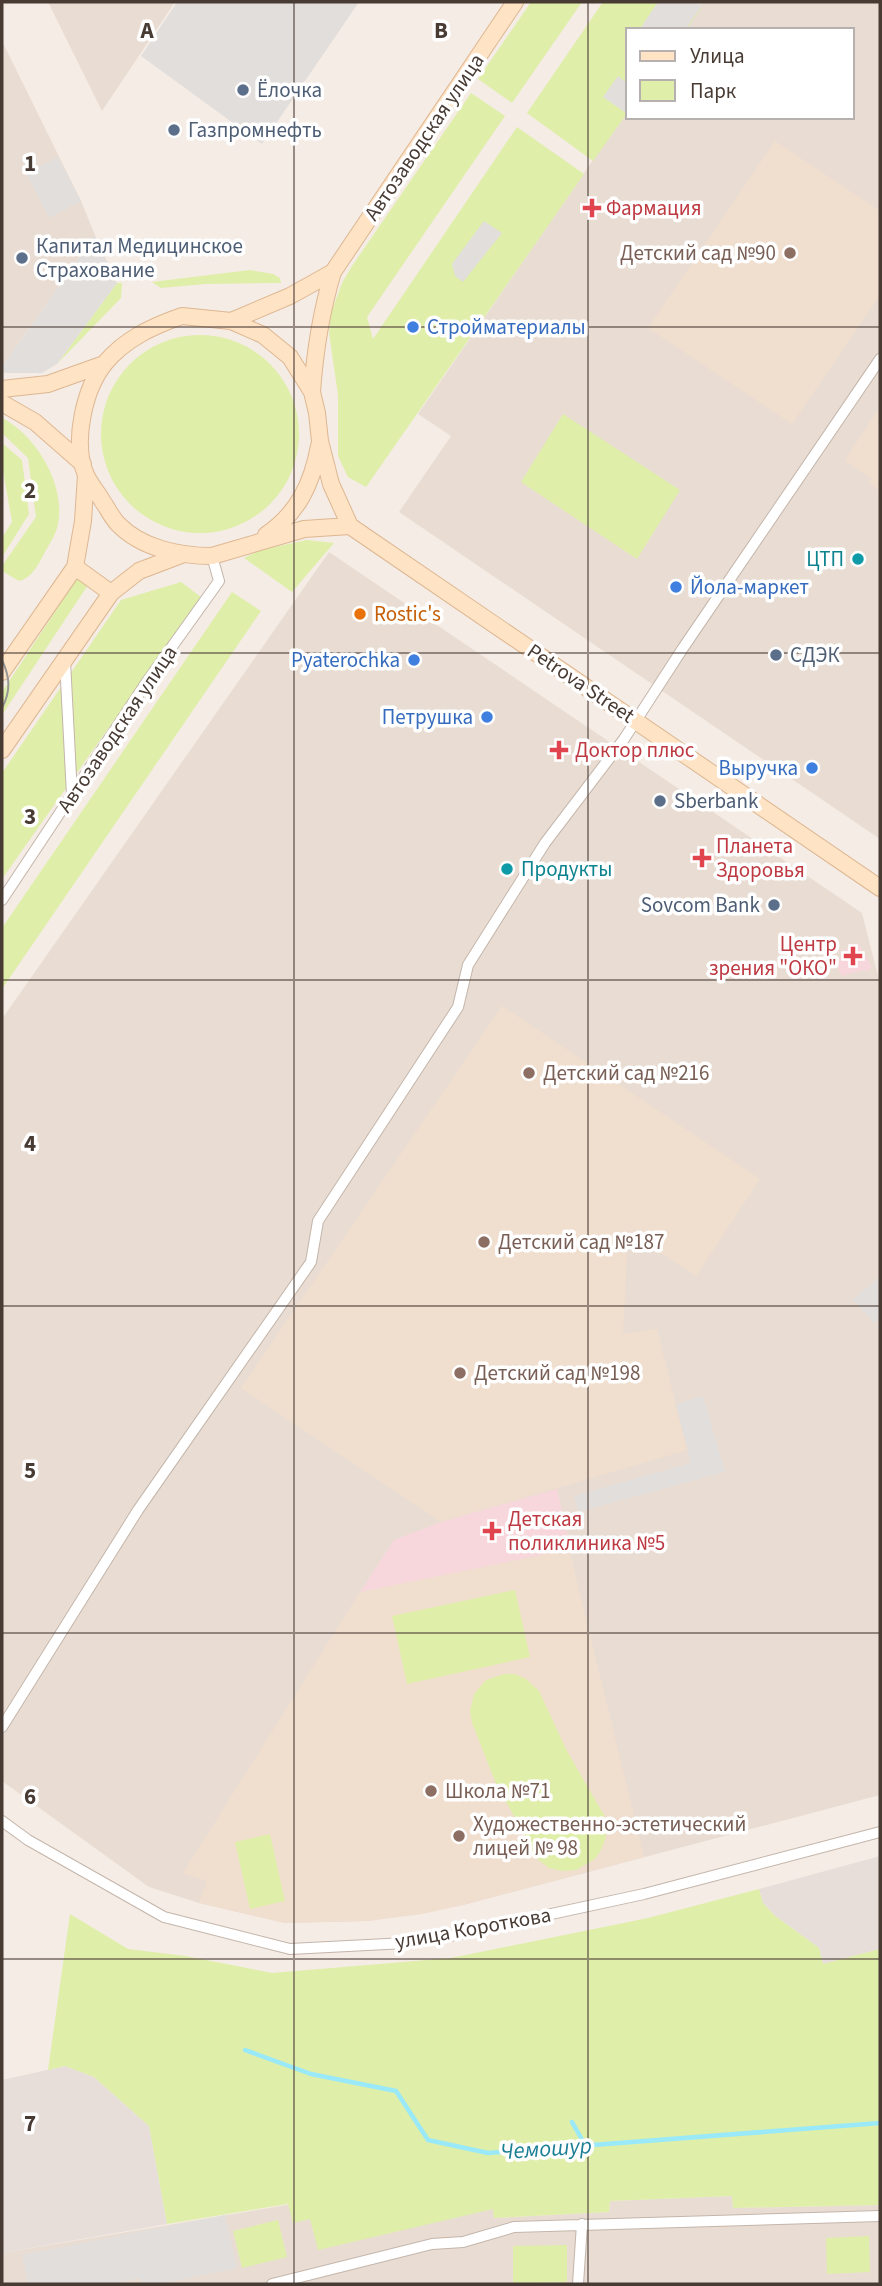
<svg xmlns="http://www.w3.org/2000/svg" width="882" height="2286" viewBox="0 0 882 2286" font-family="'Source Sans 3',sans-serif">
  <rect width="100%" height="100%" fill="#f5ece5"/>
  <!-- residential -->
  <path fill="#e9ddd3" d="M48 2H175L102 111Z
    M701 2H880V839L399 512 451 436 418 414 628 109V117H852V30H682Z
    M2 41 81 201 95 235 2 367Z
    M329 552 862 913 880 984V1795L463 1905 368 1921 285 1923 199 1903 149 1887 2 1781V1019Z
    M495 2170 494 2218 609 2212 610 2201 733 2196V2208L880 2205V2284H2V2253Z"/>
  <!-- industrial -->
  <path fill="#e7deda" d="M880 1856V1949L823 1964 819 1948 774 1915 763 1903 759 1889Z
    M65 2066 94 2077 149 2126 167 2224 2 2253V2080Z"/>
  <!-- education -->
  <path fill="#f0dece" d="M775 141 880 211V295L792 424 648 328Z
    M880 407V491L869 483 872 479 845 460Z
    M502 1006 760 1179 696 1276 628 1231 623 1334 657 1329 687 1450 441 1522 241 1388Z
    M569 1549 644 1857 463 1905 422 1914 368 1921 285 1923 199 1903 207 1881 183 1873 360 1592Z"/>
  <!-- medical -->
  <path fill="#f7d7db" d="M858 943 872 967 868 971 863 970 842 976 835 964 847 948Z
    M557 1489 571 1549 360 1592 394 1540 441 1522Z"/>
  <!-- green -->
  <path fill="#dfeea9" d="M531 2H582L512 103 478 79Z
    M603 2H694L702 7 686 30H628V112L593 161 527 113Z
    M471 93 505 116 367 317 373 339 517 127 584 174 366 487 348 477 338 456V395L329 333 331 313 342 283 352 266Z
    M250 270 273 274 280 278 281 283 205 284 161 288 152 282Z
    M117 283H122L121 298 57 364Z
    M101 434a99 99 0 1 1 198 0a99 99 0 1 1-198 0Z
    M563 414 680 490 637 559 521 482Z
    M2 418C36 435 66 485 58 524 56 535 49 544 44 554 38 565 32 578 19 581L2 571V566L36 517 28 458 2 433Z
    M2 443 22 460 29 514 2 557V538L12 522 2 464Z
    M307 540 334 543 292 592 244 558 260 550Z
    M84 579 88 585 2 715V692L76 580Z
    M181 582 201 597 2 879V773L121 600Z
    M232 592 261 611 2 989V928Z
    M515 1590 530 1657 407 1684 392 1616Z
    M504 1674H515L526 1679 539 1691 567 1751 604 1815 607 1827 605 1840 601 1850 595 1859 576 1870 563 1871 549 1868 534 1856 525 1835 497 1786 472 1723 470 1711 474 1694 486 1680Z
    M270 1834 285 1901 250 1909 235 1842Z
    M759 1889 763 1903 774 1915 819 1948 823 1964 880 1949V2205L733 2208 732 2196 610 2201 609 2212 494 2218 493 2209 318 2250 310 2219 293 2223 288 2204 167 2224 149 2126 94 2077 65 2066 48 2070 70 1914 128 1949 185 1956 272 1973 451 1958 648 1918Z
    M278 2220 287 2257 242 2268 233 2231Z
    M869 2236 870 2272 827 2274 826 2238Z
    M567 2245V2282L513 2283V2246Z"/>
  <!-- parking -->
  <path fill="#e2dedb" d="M177 2H359L262 144 141 56Z
    M658 2H695L702 6 685 30H639Z
    M618 76 628 84V110L626 113 603 97Z
    M58 157 81 201 49 218 26 173Z
    M484 221 502 233 463 282 455 276 452 264Z
    M95 235 117 283 57 364 42 373H2V367Z
    M880 1276V1317L874 1323 853 1300Z
    M703 1396 725 1472 578 1512 574 1496 691 1463 676 1404Z
    M225 2215 237 2268 160 2284H142L140 2278 110 2284H28L22 2255Z"/>
  <g fill="none" stroke-linecap="round" stroke-linejoin="round">
    <!-- stream -->
    <path stroke="#9ae9f9" stroke-width="4.5" d="M245 2050 311 2074 396 2091 428 2140 488 2153 880 2123
      M572 2122 585 2145"/>
    <!-- street casing -->
    <g stroke="#c4b5aa" stroke-width="12">
      <path id="street" d="M65 661 72 795
        M2 900 146 683 219 581 212 556
        M2 1727 138 1510 311 1262 318 1221 458 1007 468 965 545 843 624 739 683 648 880 359
        M2 1821 28 1840 164 1917 290 1949 406 1943 441 1938 644 1894 880 1832
        M272 2284 432 2244 463 2242 514 2227 880 2216
        M578 2284 582 2224"/>
    </g>
    <!-- secondary casing -->
    <g stroke="#ddb792" stroke-width="18">
      <path id="secondary" d="M182 316 231 321 263 335 290 357 312 392 317 413 320 441 331 484 350 526 304 529 212 556C179 556 141 548 118 524 112 518 108 509 103 502 98 493 90 484 86 475 72 443 84 389 105 363 125 339 153 326 182 316Z
        M231 321 290 296 333 272
        M2 389 48 384 104 364
        M312 392C315 350 321 312 333 272L515 2
        M2 403 35 422 83 464
        M350 526 880 888
        M266 535C298 513 312 484 319 446
        M75 567 111 593
        M2 672 75 567 83 521 86 475
        M2 750 111 593 139 571 181 555"/>
    </g>
    <!-- street -->
    <use href="#street" stroke="#fff" stroke-width="10"/>
    <!-- secondary -->
    <use href="#secondary" stroke="#ffe3c5" stroke-width="16"/>
    <!-- tram -->
    <path stroke="#969696" stroke-width="2" d="M2 660C10 677 11 691 2 708"/>
  </g>
  <!-- grid -->
  <path fill="none" stroke="#483b34" stroke-width="2" stroke-opacity="0.55" d="M294 2V2284M588 2V2284M2 327H880M2 653H880M2 980H880M2 1306H880M2 1633H880M2 1959H880"/>
  <!-- markers -->
  <g fill="#5c6f8a" stroke="#fff" stroke-width="2.5">
    <circle cx="243" cy="90" r="7"/>
    <circle cx="174" cy="130" r="7"/>
    <circle cx="22" cy="258" r="7"/>
    <circle cx="776" cy="655" r="7"/>
    <circle cx="660" cy="801" r="7"/>
    <circle cx="774" cy="905" r="7"/>
  </g>
  <g fill="#e0444e" stroke="#fff" stroke-width="2.5">
    <path d="M588.5 197.5h7v7h7v7h-7v7h-7v-7h-7v-7h7z"/>
    <path d="M555.5 739.5h7v7h7v7h-7v7h-7v-7h-7v-7h7z"/>
    <path d="M698.5 847.5h7v7h7v7h-7v7h-7v-7h-7v-7h7z"/>
    <path d="M849.5 945.5h7v7h7v7h-7v7h-7v-7h-7v-7h7z"/>
    <path d="M488.5 1520.5h7v7h7v7h-7v7h-7v-7h-7v-7h7z"/>
  </g>
  <g fill="#8d6e63" stroke="#fff" stroke-width="2.5">
    <circle cx="790" cy="253" r="7"/>
    <circle cx="529" cy="1073" r="7"/>
    <circle cx="484" cy="1242" r="7"/>
    <circle cx="460" cy="1373" r="7"/>
    <circle cx="431" cy="1791" r="7"/>
    <circle cx="459" cy="1836" r="7"/>
  </g>
  <g fill="#3f7fe0" stroke="#fff" stroke-width="2.5">
    <circle cx="413" cy="327" r="7"/>
    <circle cx="676" cy="587" r="7"/>
    <circle cx="414" cy="660" r="7"/>
    <circle cx="487" cy="717" r="7"/>
    <circle cx="812" cy="768" r="7"/>
  </g>
  <g fill="#0f9aa8" stroke="#fff" stroke-width="2.5">
    <circle cx="858" cy="559" r="7"/>
    <circle cx="507" cy="869" r="7"/>
  </g>
  <circle fill="#e8710a" stroke="#fff" stroke-width="2.5" cx="360" cy="614" r="7"/>
  <g text-anchor="middle" stroke-width="7" stroke-linejoin="round" paint-order="stroke">
    <!-- service labels -->
    <g font-size="21" fill="#4e5e75" stroke="#fff" text-anchor="start">
      <text x="257" y="97">Ёлочка</text>
      <text x="188" y="137">Газпромнефть</text>
      <text x="36" y="253">Капитал Медицинское<tspan x="36" dy="24">Страхование</tspan></text>
      <text x="790" y="662">СДЭК</text>
      <text x="674" y="808">Sberbank</text>
      <text x="760" y="912" text-anchor="end">Sovcom Bank</text>
    </g>
    <!-- street labels -->
    <g font-size="21" fill="#483b34" stroke="#fff">
      <text transform="translate(424 137) rotate(-56)" y="7">Автозаводская улица</text>
      <text transform="translate(581 683) rotate(34)" y="7">Petrova Street</text>
      <text transform="translate(117 729) rotate(-56)" y="7">Автозаводская улица</text>
      <text transform="translate(473 1928) rotate(-10)" y="7">улица Короткова</text>
    </g>
    <!-- health labels -->
    <g font-size="21" fill="#be3a42" stroke="#fff" text-anchor="start">
      <text x="606" y="215">Фармация</text>
      <text x="575" y="757">Доктор плюс</text>
      <text x="716" y="853">Планета<tspan x="716" dy="24">Здоровья</tspan></text>
      <text x="837" y="951" text-anchor="end">Центр<tspan x="837" dy="24">зрения "ОКО"</tspan></text>
      <text x="508" y="1526">Детская<tspan x="508" dy="24">поликлиника №5</tspan></text>
    </g>
    <!-- education labels -->
    <g font-size="21" fill="#785e54" stroke="#fff" text-anchor="start">
      <text x="776" y="260" text-anchor="end">Детский сад №90</text>
      <text x="543" y="1080">Детский сад №216</text>
      <text x="498" y="1249">Детский сад №187</text>
      <text x="474" y="1380">Детский сад №198</text>
      <text x="445" y="1798">Школа №71</text>
      <text x="473" y="1831">Художественно-эстетический<tspan x="473" dy="24">лицей № 98</tspan></text>
    </g>
    <!-- shop labels -->
    <g font-size="21" fill="#366cbe" stroke="#fff" text-anchor="end">
      <text x="427" y="334" text-anchor="start">Стройматериалы</text>
      <text x="690" y="594" text-anchor="start">Йола-маркет</text>
      <text x="400" y="667">Pyaterochka</text>
      <text x="473" y="724">Петрушка</text>
      <text x="798" y="775">Выручка</text>
    </g>
    <!-- culture labels -->
    <g font-size="21" fill="#0d838f" stroke="#fff" text-anchor="end">
      <text x="844" y="566">ЦТП</text>
      <text x="521" y="876" text-anchor="start">Продукты</text>
    </g>
    <!-- food labels -->
    <g font-size="21" fill="#c56008" stroke="#fff" text-anchor="start">
      <text x="374" y="621">Rostic's</text>
    </g>
    <!-- water labels -->
    <g font-size="23" font-style="italic" fill="#1c7e95" stroke="#fff">
      <text transform="translate(546 2148) rotate(-4)" y="8">Чемошур</text>
    </g>
  </g>
  <g font-size="23" text-anchor="middle" font-weight="bold" fill="#483b34" stroke="#fff" stroke-width="7" stroke-linejoin="round" paint-order="stroke">
    <text x="147" y="38">A</text>
    <text x="441" y="38">B</text>
    <text x="30" y="171">1</text>
    <text x="30" y="498">2</text>
    <text x="30" y="824">3</text>
    <text x="30" y="1151">4</text>
    <text x="30" y="1478">5</text>
    <text x="30" y="1804">6</text>
    <text x="30" y="2131">7</text>
  </g>
  <!-- border -->
  <rect width="882" height="2286" fill="none" stroke="#483b34" stroke-width="7"/>
  <!-- legend -->
  <rect x="626" y="28" width="228" height="91" fill="#ffffff" stroke="#b6b1ae" stroke-width="2"/>
  <rect x="640" y="51" width="35" height="10" fill="#ffe3c5" stroke="#b6b1ae" stroke-width="2"/>
  <text x="690" y="63" font-size="21" fill="#483b34">Улица</text>
  <rect x="640" y="80" width="35" height="21" fill="#dfeea9" stroke="#b6b1ae" stroke-width="2"/>
  <text x="690" y="98" font-size="21" fill="#483b34">Парк</text>
</svg>
